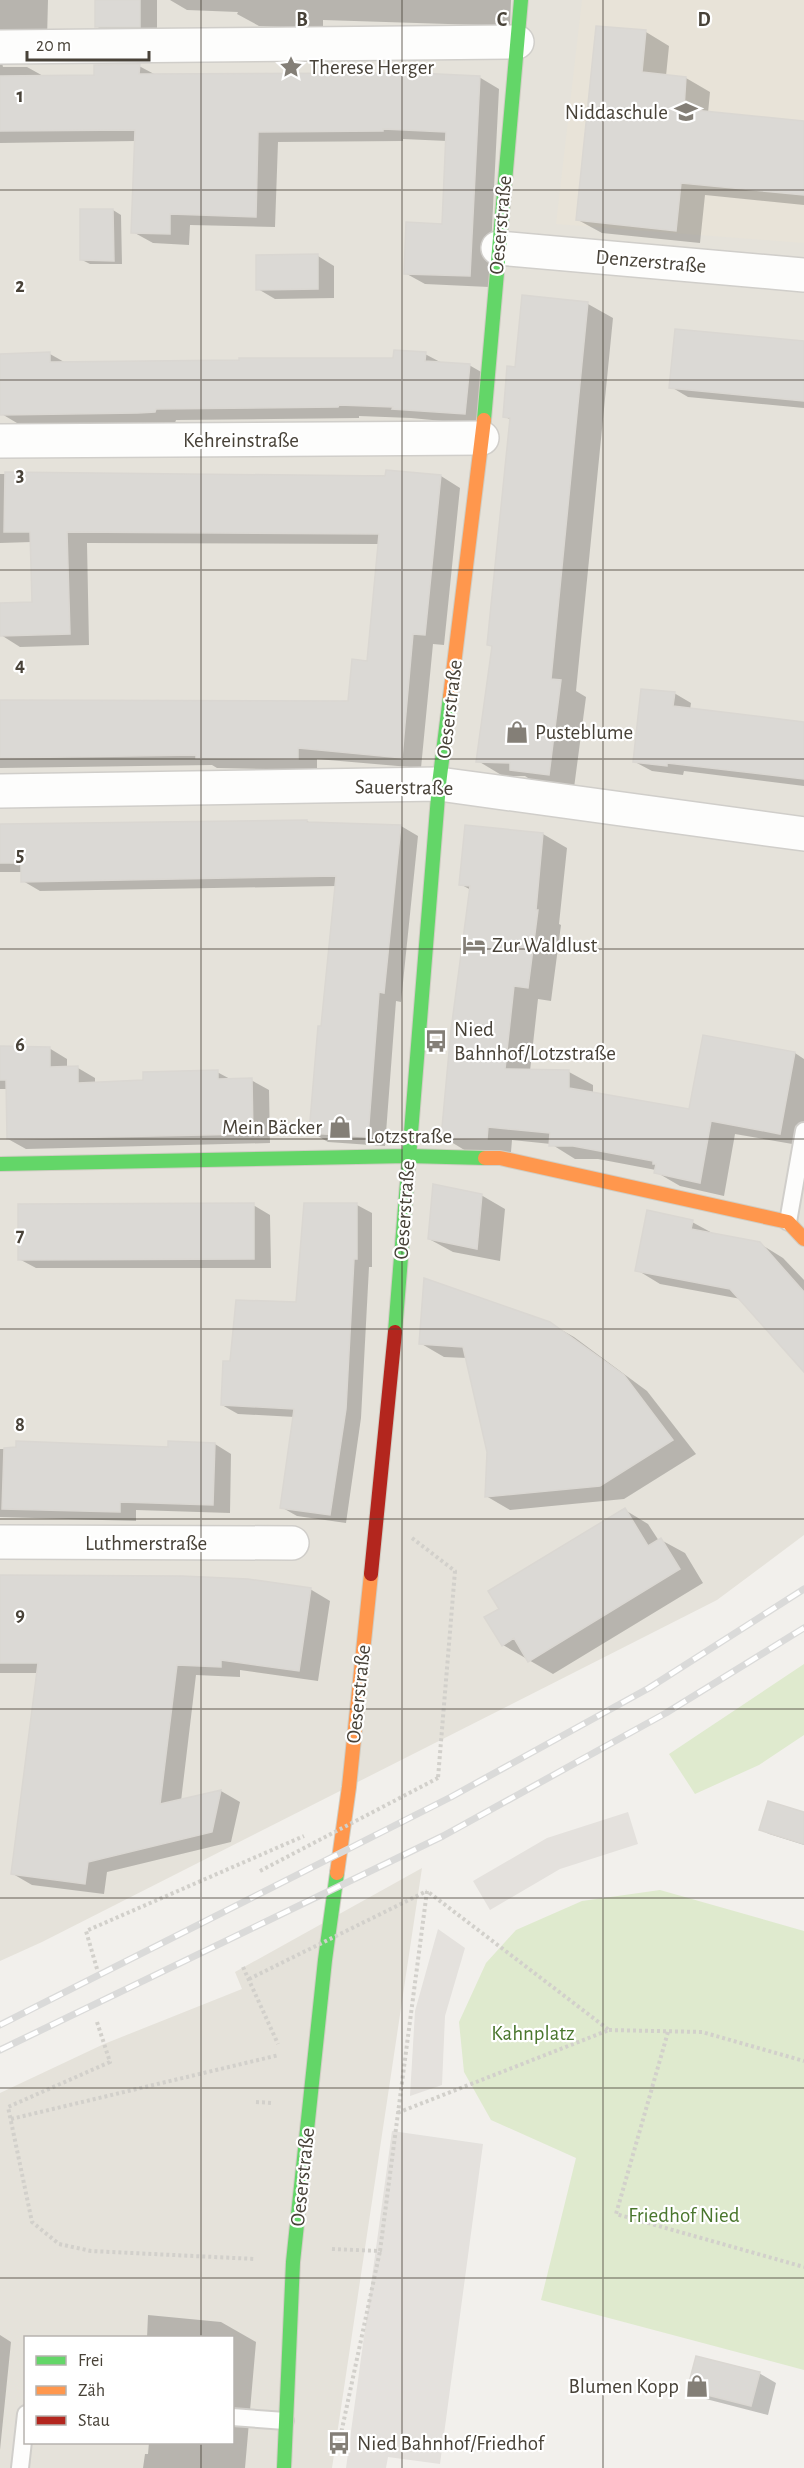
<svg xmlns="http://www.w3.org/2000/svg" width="804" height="2468" viewBox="0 0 804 2468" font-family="'Alegreya Sans',sans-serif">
  <rect width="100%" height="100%" fill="#f2f0ec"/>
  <!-- residential -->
  <path fill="#e5e2da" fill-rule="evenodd" d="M0 0H804V1535L717 1600 42 1942 0 1961Z
    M422 1868 332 2468H0V2093L104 2044 242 1989 235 1972ZM26 2338H232V2442H26Z"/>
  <!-- education -->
  <path fill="#e8e3d8" d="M582 0H804V243L556 224Z"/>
  <!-- green -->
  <path fill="#dfeace" d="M804 1664V1735L759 1765 695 1794 669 1754Z
    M660 1890 804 1931V2370L541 2300 576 2158 491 2120 464 2072 459 2022 486 1963 516 1930 582 1901Z"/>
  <!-- parking -->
  <path fill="#e4e1dd" d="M628 1812 638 1844 560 1869 490 1910 473 1881 547 1838Z
    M438 1929 465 1948 445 2016 442 2085 410 2096 415 2011Z
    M392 2131 483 2144 440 2464 388 2457 386 2468H346Z"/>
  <!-- shadow -->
  <path fill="#0003" d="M0 0H48L47 39 1 59 3 67H27L45 77 96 76 139 66 156 75 479 77 499 89 489 287 425 284 405 273 443 226 447 141 403 139V141L278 142 275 227 190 225 189 245 153 243 133 232 136 141 0 143Z
    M97 0H157V36H113L96 26Z
    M170 0H511L510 26 323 20V29L259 26 237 14 238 12 187 10Z
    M646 32 669 46 666 76 686 78 710 92 708 113 804 123V205L705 195 700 243 602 233 578 220Z
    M113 210 121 215 122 264H90L82 260Z
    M318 256 334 266V298L275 299 258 289Z
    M588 304 613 318 576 691 586 697 574 788 537 784 525 776H503L478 761 493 647 489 645 511 420 504 416 516 369Z
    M804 342V408L688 397 671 387Z
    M50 354 66 363 395 359 425 354 442 363 469 365 490 377 485 425 411 418 359 416V418L176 420 175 423H17L0 413V356Z
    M0 474 441 476 460 488 444 645 433 644 421 768 317 759V770L217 768 212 765 0 768V701L349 703 368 662 379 544 87 543 89 645 20 647 1 635 34 603 32 542 0 543Z
    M674 693 691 703 690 710 804 724V786L684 771 683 775 652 771 635 762Z
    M307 821 312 824 401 826 418 836 401 1002 396 1001 385 1146 328 1142 311 1132 337 886 40 891 23 881V872H0V826Z
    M466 826 543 834 567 848 559 924 561 925 551 1001 538 999 530 1071 569 1072 593 1085V1094L691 1111 795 1053 804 1059V1146L735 1134 724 1196 680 1186 656 1172V1170L598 1159H575L551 1144 512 1140 511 1152 466 1151 443 1137 471 890 460 884Z
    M0 1048H49L67 1059V1068H78L95 1078V1084L145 1082 217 1072 232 1080H251L269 1090 270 1143 26 1149 8 1139V1089H0Z
    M481 1195 505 1209 500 1261 453 1252 429 1239Z
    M253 1205 270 1215 271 1268H36L19 1259Z
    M357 1205 372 1213V1267H369L361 1418 346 1523 297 1516 281 1507 295 1417 238 1414 222 1405 231 1363 297 1304Z
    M692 1222 716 1235 759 1243 783 1258 804 1280V1370L741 1299 660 1284 637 1270Z
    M549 1323 574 1337 647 1391 696 1454 624 1499 510 1510 486 1496 488 1452 467 1358 444 1357 420 1343Z
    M215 1444 231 1454 230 1513 136 1510V1521L0 1517V1449L169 1448Z
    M625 1510 648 1524 659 1541 661 1540 685 1553 703 1583 553 1674 503 1645 501 1610Z
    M0 1577 310 1589 330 1601 318 1681 240 1670V1677L196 1675 181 1801 221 1791 240 1802 231 1842 107 1872 104 1894 32 1885 13 1874 38 1673H0Z
    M804 1814V1845L769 1834 761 1830Z
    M148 2315 221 2322 256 2342 245 2468H143L145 2454H148L149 2442H232V2338H147Z
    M0 2335 11 2342 0 2450Z
    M759 2373 776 2383 768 2415 706 2399 689 2390Z"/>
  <!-- building -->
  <path fill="#dbd9d5" stroke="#dad7d2" stroke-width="1.5" d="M95 0H140V27H95Z
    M596 26 646 30 642 72 686 77 684 109 804 121V195L681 183 676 231 576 220Z
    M140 64 139 74 417 73 480 76 470 276 404 274 406 222 442 224 446 132 383 129V131L258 132 256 217 170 214V234L131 233 135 130 0 131V76L94 75V65Z
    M80 209H113L114 261 80 260Z
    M318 254V289L256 290V255Z
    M522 295 588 302 551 679 561 680 549 775 510 770V763L476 762 492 646 487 645 510 418 503 417 507 366 515 367Z
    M675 329 804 341V401L669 388Z
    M394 350 426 352 425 361 470 364 465 414 392 409 393 407 339 405 338 407 156 409 155 412 138 413 0 415V354L50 352V362L239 360V358H393Z
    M386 470 441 475 425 635 413 634 402 758 298 748V759L196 758V755L0 758V700L348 701 352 659 367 661 379 534 67 532 70 634 0 636V603L32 602 30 532H4L5 472 385 476Z
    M641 689 675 692 673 706 804 722V779L667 763V766L633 762Z
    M307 820V822L401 825 384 993 379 992 368 1137 309 1133 318 1026H321L336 876 21 882V863H0V824Z
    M465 825 543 833 536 910H538L528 988 514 986 505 1069 569 1070V1088L689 1109 703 1035 795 1052 780 1134 711 1121 700 1183 654 1173 656 1164H653V1161L573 1146H549L550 1133 488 1127 487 1139 441 1138 451 1030 470 886 459 885Z
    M0 1046 50 1047V1067L78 1066V1083L143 1080V1072L218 1070V1079L252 1078 253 1134 7 1139 6 1080H0Z
    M433 1184 482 1194 477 1249 428 1239Z
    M254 1203V1259L18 1260V1204Z
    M304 1203H357V1259H354L346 1409 330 1515 280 1508 294 1409 221 1405 223 1361H230L236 1300 296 1302Z
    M647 1210 693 1220 691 1229 760 1242 804 1292V1372L730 1289 635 1271Z
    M424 1278 550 1322 624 1375 673 1440 600 1486 485 1497 487 1452 463 1347 419 1344Z
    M16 1441 168 1447V1441L215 1443 213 1505 120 1502V1512L2 1509 4 1448 16 1447Z
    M625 1508 648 1546 661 1538 680 1569 528 1662 514 1638 502 1646 484 1617 499 1609 488 1591Z
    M0 1575 182 1576 248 1579 311 1588 299 1671 221 1660V1667L177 1665 160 1804 221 1790 212 1832 88 1862 85 1884 11 1874 38 1663H0Z
    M768 1801 804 1812V1844L759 1830Z
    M696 2356 760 2372 751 2406 687 2390Z"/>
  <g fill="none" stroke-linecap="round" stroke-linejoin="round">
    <!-- lane casing -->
    <g stroke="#d0ceca" stroke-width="20">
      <path id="lane" d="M788 1222 804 1131
        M232 2417 285 2421
        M20 2468 26 2414"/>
    </g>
    <!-- street casing -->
    <g stroke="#d0ceca" stroke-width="36">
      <path id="street" d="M0 47 517 42
        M498 248 804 275
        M0 441 482 438
        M0 791 439 784 804 834
        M0 1542 292 1543"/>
    </g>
    <!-- fast casing -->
    <g stroke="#d0cdc3" stroke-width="16">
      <path id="fast" d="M484 420 521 0
        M0 1164 408 1156 485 1158
        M395 1332 439 784 450 697
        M284 2468 293 2262 325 1960 337 1873"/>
    </g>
    <!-- slow casing -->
    <g stroke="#d0cdc3" stroke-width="16">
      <path id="slow" d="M450 697 484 420
        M485 1158H500L788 1222 804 1239
        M337 1873 349 1787 371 1574"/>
    </g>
    <!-- jam casing -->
    <g stroke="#d0cdc3" stroke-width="16">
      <path id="jam" d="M371 1574 395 1332"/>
    </g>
    <!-- path -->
    <path stroke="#d2d0cb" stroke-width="4" stroke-dasharray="3 3" stroke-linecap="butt" d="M412 1538 455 1571 438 1778
      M243 1967 278 2044
      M97 1969 86 1931 304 1836
      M97 2022 110 2062 8 2107 32 2222 59 2244 91 2251 255 2259
      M609 2030 702 2032 804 2061
      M668 2032 616 2214 804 2267
      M256 2102 273 2103
      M11 2119 279 2055
      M332 2249 380 2251 427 1891 609 2030 397 2113
      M339 2443 380 2251"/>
    <!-- lane -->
    <use href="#lane" stroke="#fdfdfc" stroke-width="16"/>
    <!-- street -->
    <use href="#street" stroke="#fdfdfc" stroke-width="33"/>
    <!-- fast -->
    <use href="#fast" stroke="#63d668" stroke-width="14"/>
    <!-- slow -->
    <use href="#slow" stroke="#ff974d" stroke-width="14"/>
    <!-- jam -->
    <use href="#jam" stroke="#b3261e" stroke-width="14"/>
    <!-- rail casing -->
    <g stroke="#dadad9" stroke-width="7">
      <path id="rail" d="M0 2025 451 1797 649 1688 804 1589
        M0 2050 443 1836 666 1713 804 1628"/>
    </g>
    <!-- rail -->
    <use href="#rail" stroke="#fff" stroke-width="4.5" stroke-dasharray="14" stroke-linecap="butt"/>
    <!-- path-bridge -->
    <path stroke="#d2d0cb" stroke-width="4" stroke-dasharray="3 3" stroke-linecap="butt" d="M260 1871 438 1778
      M249 1979 427 1891"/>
  </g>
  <!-- grid -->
  <path fill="none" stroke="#484238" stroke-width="1.5" stroke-opacity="0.55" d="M201 0V2338M402 0V2468M603 0V2468M0 190H804M0 380H804M0 570H804M0 759H804M0 949H804M0 1139H804M0 1329H804M0 1519H804M0 1709H804M0 1898H804M0 2088H804M0 2278H804M201 2442V2468"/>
  <!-- icons -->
  <defs>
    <g id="sight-bare" transform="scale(1.8)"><path d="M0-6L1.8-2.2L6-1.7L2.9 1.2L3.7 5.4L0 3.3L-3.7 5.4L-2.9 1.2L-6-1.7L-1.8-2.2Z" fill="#847f77" stroke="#fff" stroke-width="2.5" paint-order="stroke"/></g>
    <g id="school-bare" transform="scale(1.8)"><path d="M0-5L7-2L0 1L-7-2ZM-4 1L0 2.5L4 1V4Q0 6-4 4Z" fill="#847f77" stroke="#fff" stroke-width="2.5" paint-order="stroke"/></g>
    <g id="shop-bare" transform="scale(1.8)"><path d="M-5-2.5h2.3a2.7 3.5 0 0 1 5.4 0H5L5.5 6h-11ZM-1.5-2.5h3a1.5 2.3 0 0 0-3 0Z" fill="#847f77" stroke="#fff" stroke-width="2.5" paint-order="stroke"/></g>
    <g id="hotel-bare" transform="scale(1.8)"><path d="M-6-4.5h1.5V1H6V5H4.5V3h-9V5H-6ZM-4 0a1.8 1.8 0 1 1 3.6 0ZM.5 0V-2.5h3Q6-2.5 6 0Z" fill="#847f77" stroke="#fff" stroke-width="2.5" paint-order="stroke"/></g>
    <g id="bus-bare" transform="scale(1.8)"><path d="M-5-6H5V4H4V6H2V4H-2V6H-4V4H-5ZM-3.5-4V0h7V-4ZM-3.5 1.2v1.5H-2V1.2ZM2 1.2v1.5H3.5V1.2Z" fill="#847f77" stroke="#fff" stroke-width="2.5" paint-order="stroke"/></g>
  </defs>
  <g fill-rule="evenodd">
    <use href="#sight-bare" x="291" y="67"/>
    <use href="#school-bare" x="686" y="112"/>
    <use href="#shop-bare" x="517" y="732"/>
    <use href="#hotel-bare" x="474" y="945"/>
    <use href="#bus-bare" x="436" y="1041"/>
    <use href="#shop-bare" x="340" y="1127"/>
    <use href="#shop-bare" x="697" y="2386"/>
    <use href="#bus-bare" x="339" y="2443"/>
  </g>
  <g text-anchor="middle" stroke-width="4.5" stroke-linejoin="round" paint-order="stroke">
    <!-- poi labels -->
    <g font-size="21" fill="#484238" stroke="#fff" text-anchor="start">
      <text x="309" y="74">Therese Herger</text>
      <text x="668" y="119" text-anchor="end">Niddaschule</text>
      <text x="535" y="739">Pusteblume</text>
      <text x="492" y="952">Zur Waldlust</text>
      <text x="454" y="1036">Nied<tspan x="454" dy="24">Bahnhof/Lotzstraße</tspan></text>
      <text x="322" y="1134" text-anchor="end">Mein Bäcker</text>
      <text x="679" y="2393" text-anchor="end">Blumen Kopp</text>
      <text x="357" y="2450">Nied Bahnhof/Friedhof</text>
    </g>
    <!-- street labels -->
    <g font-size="21" fill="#484238" stroke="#fff">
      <text transform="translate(500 225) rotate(-85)" y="7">Oeserstraße</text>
      <text transform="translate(651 261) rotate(5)" y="7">Denzerstraße</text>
      <text x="241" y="447">Kehreinstraße</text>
      <text transform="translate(449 709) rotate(-83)" y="7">Oeserstraße</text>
      <text transform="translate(404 787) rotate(1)" y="7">Sauerstraße</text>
      <text x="409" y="1143">Lotzstraße</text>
      <text transform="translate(404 1210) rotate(-86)" y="7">Oeserstraße</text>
      <text x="146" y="1550">Luthmerstraße</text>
      <text transform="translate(358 1694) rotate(-84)" y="7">Oeserstraße</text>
      <text transform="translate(302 2177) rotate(-84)" y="7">Oeserstraße</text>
    </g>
    <!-- park labels -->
    <g font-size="21" fill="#4a772e" stroke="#fff">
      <text x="533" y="2040">Kahnplatz</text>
      <text x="684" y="2222">Friedhof Nied</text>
    </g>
  </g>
  <g font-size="20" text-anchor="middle" font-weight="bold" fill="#484238" stroke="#fff" stroke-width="4.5" stroke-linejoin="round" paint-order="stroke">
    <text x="302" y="26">B</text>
    <text x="502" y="26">C</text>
    <text x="704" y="26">D</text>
    <text x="20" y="102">1</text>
    <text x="20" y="292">2</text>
    <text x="20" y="481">3</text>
    <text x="20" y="671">4</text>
    <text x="20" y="861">5</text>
    <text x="20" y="1051">6</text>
    <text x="20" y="1241">7</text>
    <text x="20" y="1431">8</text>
    <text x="20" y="1621">9</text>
  </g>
  <!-- legend -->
  <rect x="24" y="2336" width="210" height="108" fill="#ffffff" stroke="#b6b3af" stroke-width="1.5"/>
  <rect x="36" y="2356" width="30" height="9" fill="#63d668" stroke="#b6b3af" stroke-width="1.5"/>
  <text x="78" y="2366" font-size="18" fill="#484238">Frei</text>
  <rect x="36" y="2386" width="30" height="9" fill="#ff974d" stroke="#b6b3af" stroke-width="1.5"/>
  <text x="78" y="2396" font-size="18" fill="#484238">Zäh</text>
  <rect x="36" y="2416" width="30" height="9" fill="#b3261e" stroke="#b6b3af" stroke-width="1.5"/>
  <text x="78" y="2426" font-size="18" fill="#484238">Stau</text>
  <!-- scale -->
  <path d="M27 51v9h122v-9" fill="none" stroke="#484238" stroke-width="3"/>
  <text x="36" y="51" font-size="18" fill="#484238" stroke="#ffffff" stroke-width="4.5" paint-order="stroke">20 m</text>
</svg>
